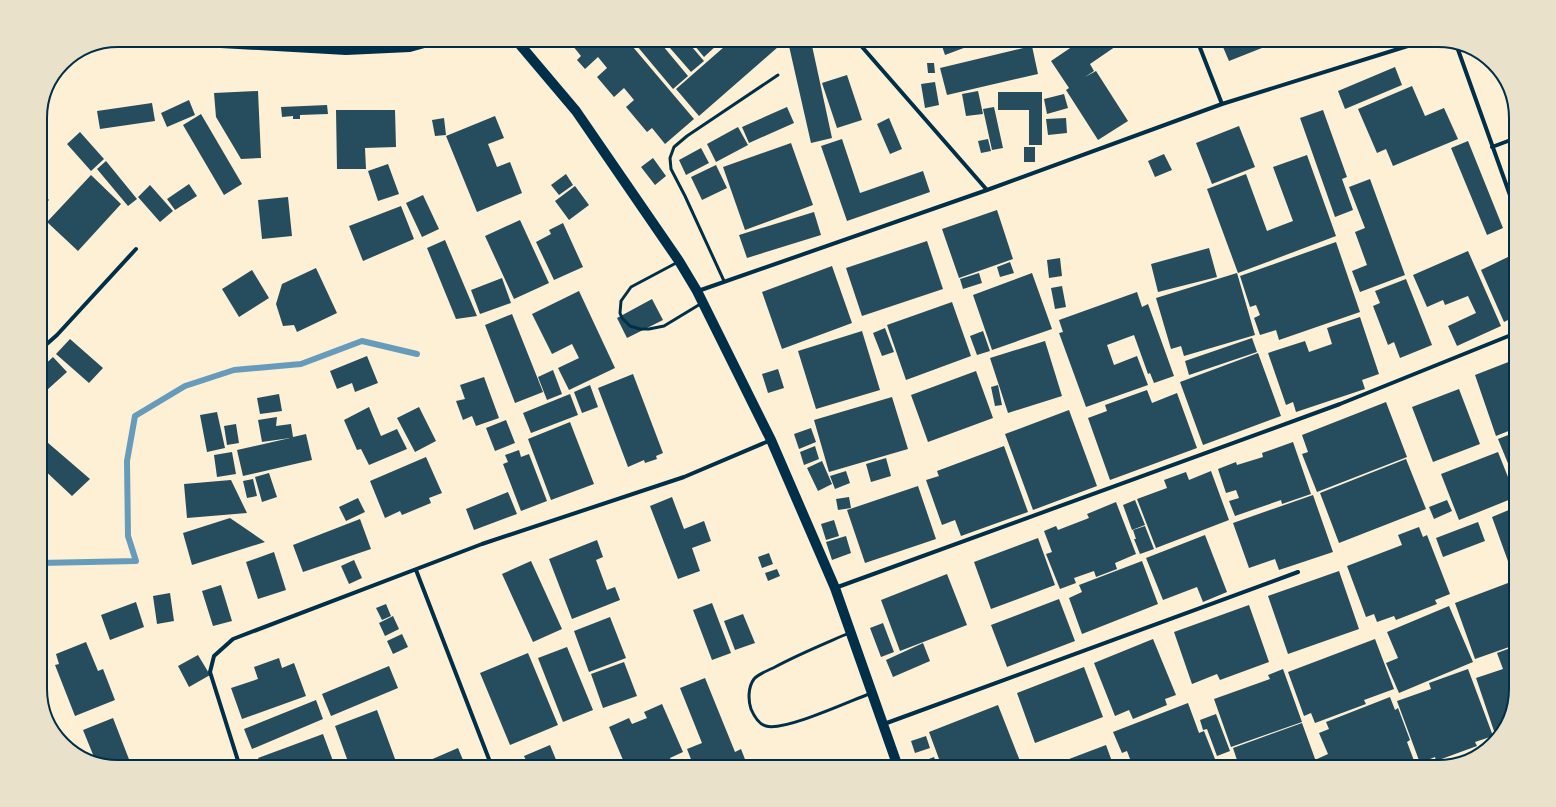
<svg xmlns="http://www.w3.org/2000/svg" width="1556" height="807" viewBox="0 0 1556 807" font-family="Manrope,sans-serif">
  <rect width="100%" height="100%" fill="#fdf0d5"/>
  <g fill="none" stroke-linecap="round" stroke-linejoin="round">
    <!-- stream -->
    <path stroke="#669bbc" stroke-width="6" d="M40 563 136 561 128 536 127 461 135 416 185 386 234 370 301 364 362 341 417 354"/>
  </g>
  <!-- building -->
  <path fill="#264d5e" d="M568 40H627L694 119 665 144 652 128 647 132 626 107 634 100 624 88 614 97 597 77 607 68 598 57 585 69 577 60 581 56Z
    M632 40H658L688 76 673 89Z
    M663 40H686L704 61 691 72Z
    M690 40H713L717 45 704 57Z
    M732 40H786L699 116 676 89Z
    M940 40H967L969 46 945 55Z
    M1082 40H1125L1090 64 1094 71 1085 77 1096 71 1128 121 1098 140 1066 90 1069 88 1051 61Z
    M1220 40H1282L1229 61Z
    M811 41 832 138 811 143 789 46Z
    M1032 46 1038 74 947 95 940 68Z
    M927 63H934L935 73H928Z
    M1395 67 1402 85 1345 109 1338 91Z
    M1495 67 1503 75 1513 105H1512Z
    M847 75 862 120 837 128 822 83Z
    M935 82 939 105 925 108 921 84Z
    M1412 86 1425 116 1444 108 1458 139 1393 166 1386 149 1377 153 1358 109Z
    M258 91 261 158 241 159 216 117 214 93Z
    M978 91 983 114 966 116 962 94Z
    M998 92H1042V145H1029V110H998Z
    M1064 94 1068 108 1047 114 1044 99Z
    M189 100 195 115 167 127 161 113Z
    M152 103 155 121 100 129 97 111Z
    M327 105 328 114 300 115V119H293V116L282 117 281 107Z
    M787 107 794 123 749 143 742 127Z
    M994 107 1003 148 992 150 983 109Z
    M336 110H395L396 147 365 148 366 169H337Z
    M1323 110 1347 177 1342 179 1353 210 1335 217 1300 118Z
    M201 114 242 184 224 195 183 125Z
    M495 116 504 138 488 144 497 167 510 162 522 193 477 212 446 136Z
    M444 118 446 135 435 136 432 120Z
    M889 118 902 149 890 154 877 124Z
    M1066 118 1067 133 1048 135 1046 119Z
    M1239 126 1255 167 1212 184 1196 143Z
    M738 127 748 145 716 162 707 144Z
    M80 132 104 159 91 171 67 144Z
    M842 139 860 193 923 171 930 192 847 221 821 146Z
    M988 139 991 151 981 153 978 141Z
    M1468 141 1503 228 1487 235 1451 148Z
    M791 143 813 205 745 230 723 167Z
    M1024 147H1035V162H1024Z
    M701 148 709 163 686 175 679 160Z
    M1164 154 1172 170 1155 177 1148 161Z
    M1307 155 1336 236 1238 273 1207 189 1246 174 1267 231 1293 221 1273 167Z
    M653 158 666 176 655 185 641 167Z
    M106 161 137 199 128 206 97 169Z
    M388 164 399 194 378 201 368 171Z
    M716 165 727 188 702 200 691 177Z
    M566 174 573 185 559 195 551 185Z
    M91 175 121 204 78 251 47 222Z
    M1370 179 1405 275 1360 292 1352 271 1367 265 1355 232 1365 228 1349 187Z
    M189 184 197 196 175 210 167 199Z
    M150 185 173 211 160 222 138 197Z
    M575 186 589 205 569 220 555 201Z
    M40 191 49 200 40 208Z
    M423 195 439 229 422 237 406 203Z
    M288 197 292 236 262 239 258 200Z
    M401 206 414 239 363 261 349 226Z
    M997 210 1013 259 959 278 942 229Z
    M814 212 821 235 747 258 739 235Z
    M520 220 549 283 514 299 485 236Z
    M563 223 583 267 554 280 536 242 551 234 549 230Z
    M445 240 477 316 456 319 427 248Z
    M927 241 943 289 862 316 846 268Z
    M1336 242 1360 312 1279 340 1276 330 1260 335 1254 318 1260 315 1256 305 1250 307 1240 276Z
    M1209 248 1217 277 1158 292 1151 264Z
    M1468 251 1501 326 1457 346 1448 326 1476 313 1468 296 1445 305 1443 300 1427 307 1413 275Z
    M1510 256 1516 269V316L1504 322 1481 270Z
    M1060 258 1062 276 1049 278 1047 260Z
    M1010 262 1014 273 1000 277 997 267Z
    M832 266 852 323 782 349 762 292Z
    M316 268 337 313 297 332 294 325 283 326 276 304 282 284Z
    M252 270 269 298 239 317 222 289Z
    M979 273 982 283 963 289 960 279Z
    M1032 273 1052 329 992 350 973 295Z
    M1237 273 1255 335 1184 356 1181 346 1171 349 1156 298Z
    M502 278 511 303 480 314 471 290Z
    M1406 279 1432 345 1400 358 1394 342 1388 345 1373 306 1380 303 1375 291Z
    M1062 286 1066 307 1055 309 1051 288Z
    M579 291 615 368 569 390 558 368 579 358 572 344 552 354 532 314Z
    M1137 292 1142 307 1148 304 1174 376 1154 383 1150 373 1148 374 1134 335 1107 345 1114 365 1137 356 1148 385 1086 407 1059 333 1063 332 1059 320Z
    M652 299 663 320 627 338 617 318Z
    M952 302 971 356 906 380 887 325Z
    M512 314 543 392 515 403 485 325Z
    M1360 317 1379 374 1362 380 1365 389 1296 412 1293 402 1286 405 1268 353 1305 341 1309 352 1332 344 1327 328Z
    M885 328 894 352 882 356 873 333Z
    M862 331 880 390 816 409 798 351Z
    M983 331 990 351 977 355 970 336Z
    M1252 338 1257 352 1189 375 1185 361Z
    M70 339 103 368 89 383 56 354Z
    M1045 341 1062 396 1008 413 990 358Z
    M1258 353 1281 416 1203 445 1180 382Z
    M367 356 378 383 355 392 352 383 337 389 330 371Z
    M53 357 67 372 47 390 40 382V369Z
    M1511 361 1516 374V428L1496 436 1475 375Z
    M778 369 784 388 768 393 762 374Z
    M553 370 562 394 547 400 538 377Z
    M976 371 993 418 928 442 911 395Z
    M633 374 663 453 656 456 657 459 645 463 644 460 628 467 598 388Z
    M484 377 499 418 476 426 472 416 463 420 456 401 465 399 460 385Z
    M590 385 598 407 582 413 574 392Z
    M998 385 1002 405 995 406 991 387Z
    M1459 389 1480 444 1433 462 1412 407Z
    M1147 390 1152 403 1177 393 1197 448 1110 480 1088 418 1107 411 1105 405Z
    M279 394 282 411 260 414 257 398Z
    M570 394 578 415 531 433 523 413Z
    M892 397 908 449 829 472 814 420Z
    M1386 402 1407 457 1317 492 1302 454 1308 452 1302 435Z
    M369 407 381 436 397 429 407 449 369 465 361 449 357 450 344 420Z
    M419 407 436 441 415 452 397 418Z
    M1069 410 1097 486 1033 510 1005 434Z
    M217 412 225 448 207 452 200 415Z
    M277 417 276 426 291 424 293 437 306 434 312 460 243 476 237 450 290 438 262 442 258 420Z
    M506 420 515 443 495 451 486 428Z
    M570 422 594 484 551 500 528 439Z
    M236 424 239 443 227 445 224 426Z
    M811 428 816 442 799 449 794 434Z
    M1516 432V483L1498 439Z
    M40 436 90 479 72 496 40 466Z
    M1293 442 1311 494 1282 504 1281 500 1235 516 1229 501 1239 498 1236 490 1226 493 1218 469 1236 462 1237 465 1263 457 1262 453Z
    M815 446 819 459 804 465 800 452Z
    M1004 446 1028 512 961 536 955 520 942 525 926 480 939 476 950 506 937 471Z
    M519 450 521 457 529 454 547 501 521 511 503 464 508 462 505 455Z
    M232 452 236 474 217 477 214 455Z
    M1498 452 1516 497 1459 520 1441 474Z
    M426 457 442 493 429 498 431 503 402 515 400 511 385 518 370 481Z
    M886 458 891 476 871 482 866 464Z
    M1406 459 1426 509 1339 543 1320 493Z
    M822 461 832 484 818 491 807 468Z
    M846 471 850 483 835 489 830 476Z
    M1211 471 1229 520 1156 548 1137 499 1167 488 1164 480 1186 472 1189 480Z
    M269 473 277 497 262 502 255 477Z
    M253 479 257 496 247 498 243 481Z
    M231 480 247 513 187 518 184 484Z
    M918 486 936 539 865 563 847 510Z
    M508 492 517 514 474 530 466 509Z
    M1313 495 1333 552 1279 570 1275 559 1249 568 1233 523Z
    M672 497 684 529 704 521 711 541 692 548 700 571 678 579 650 506Z
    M849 497 851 508 838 510 836 499Z
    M358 498 365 512 346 521 339 507Z
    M1135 500 1145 525 1132 530 1123 505Z
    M1447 500 1452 511 1434 519 1429 507Z
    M1116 502 1136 554 1115 563 1117 569 1096 577 1094 571 1074 578 1076 583 1060 589 1046 554 1052 552 1044 531 1056 526 1058 530 1089 518 1087 514Z
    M1516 507V574L1513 575 1492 517Z
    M230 518 265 542 192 565 183 533Z
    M360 519 371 549 303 572 293 545Z
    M834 520 839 536 826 540 821 524Z
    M1478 522 1485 541 1443 557 1436 538Z
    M1145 526 1154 549 1140 554 1134 539H1136L1133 530Z
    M1419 527 1423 537 1427 535 1450 594 1435 600 1437 604 1396 620 1394 616 1377 622 1374 614 1366 617 1347 566 1402 545 1398 535Z
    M1205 535 1227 592 1203 602 1197 587 1163 600 1146 558Z
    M846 536 851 553 832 560 826 542Z
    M1038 538 1055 585 991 609 974 562Z
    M597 540 603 557 596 560 607 590 615 587 620 600 572 619 549 559Z
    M274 552 286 590 258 599 246 562Z
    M769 553 773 564 762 568 758 557Z
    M354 560 362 578 349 584 341 566Z
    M531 561 562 629 533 642 502 574Z
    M1142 561 1158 604 1082 634 1069 598 1082 592 1079 585Z
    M777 569 780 576 768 581 765 573Z
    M1339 571 1359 629 1288 654 1268 596Z
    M947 574 967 625 900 651 881 600Z
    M1516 580V634L1508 636 1512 646 1475 659 1455 603Z
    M221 585 232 621 213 626 202 591Z
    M170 593 174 621 157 624 153 596Z
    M1059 599 1075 641 1007 667 991 625Z
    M136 602 144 627 110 640 101 615Z
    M712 603 731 653 712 660 693 610Z
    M386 604 391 616 382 620 376 608Z
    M1249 605 1269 662 1220 680 1217 674 1192 684 1174 632Z
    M1449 606 1473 662 1399 693 1386 663 1398 658 1387 632Z
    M743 614 755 643 735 650 724 621Z
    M393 616 399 629 385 636 379 623Z
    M610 617 626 658 589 672 574 631Z
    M883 623 894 652 881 657 870 628Z
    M402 634 408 647 393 654 387 641Z
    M1153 639 1176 695 1165 699 1167 705 1133 719 1129 710 1115 716 1094 663Z
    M1375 639 1394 689 1364 700 1366 704 1315 723 1311 713 1304 716 1288 672Z
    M86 642 98 671 103 669 115 700 75 716 55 665 59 664 56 654Z
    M923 643 930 661 893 677 886 660Z
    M1516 646V664L1512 666 1516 665V689L1508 723 1496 737 1476 678 1503 669 1497 653Z
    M567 647 593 710 563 722 538 658Z
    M528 653 558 725 510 745 480 673Z
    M198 655 210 675 189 687 178 666Z
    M279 658 282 668 294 663 306 696 242 719 231 688 258 679 254 667Z
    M624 662 637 696 603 708 591 674Z
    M389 666 398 688 331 716 322 694Z
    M1084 667 1103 717 1035 743 1017 693Z
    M1283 669 1302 722 1231 747 1214 699 1270 679 1268 675Z
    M1468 669 1493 736 1475 742 1477 746 1436 761 1435 757 1420 763 1397 701 1431 689 1429 683Z
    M705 678 735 752 741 749 748 767H694L687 749 702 743 680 688Z
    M1390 697 1395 710 1398 708 1410 740 1407 742 1416 766 1320 767 1317 759 1328 754 1319 733 1329 729 1326 722Z
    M316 700 323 719 252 749 244 729Z
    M1188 703 1199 733 1204 731 1215 759 1210 761 1211 765 1205 767H1133L1127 751 1122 753 1113 732Z
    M662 704 683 752 670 758 673 766 670 767H626L609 727 629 718 632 724 647 718 644 712Z
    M998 705 1020 761 1005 767H942L929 732Z
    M377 710 398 767H350L335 726Z
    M1216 714 1230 751 1217 756 1207 729 1203 730 1200 720Z
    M113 718 132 767H118L96 762 83 730Z
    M1302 723 1318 767H1226L1225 764 1237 760 1233 748Z
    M323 734 333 761 317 767H262L258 758Z
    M926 736 930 748 915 753 911 741Z
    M550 745 559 767H529L524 756Z
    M1106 745 1114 767H1048Z
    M458 748 466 767H414Z
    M934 757 938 767H922L921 762Z"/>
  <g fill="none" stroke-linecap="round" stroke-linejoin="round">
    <!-- service -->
    <path stroke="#003049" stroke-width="3" d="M678 262 631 287 621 301 620 313 622 318 630 326 640 329H649L664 326 702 303
      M724 281 685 196 671 169 670 158 674 147 687 136 778 75
      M849 633C824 644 799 654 775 667 769 670 758 674 754 679 748 687 748 700 751 709 754 716 758 724 766 726 783 732 850 701 869 694"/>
    <!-- minor -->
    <path stroke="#003049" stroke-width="4" d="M856 40 987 190
      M1197 40 1222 104
      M1456 44 1516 212
      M1492 147 1516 138
      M698 291 987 190 1222 104 1427 40
      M40 350 57 335 136 249
      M416 570 492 767
      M835 588 1340 404 1516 333
      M884 724 1298 572
      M1459 760 1482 753
      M240 767 210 672 214 656 233 639 482 544 684 477 771 440"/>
    <!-- secondary -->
    <path stroke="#003049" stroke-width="8" d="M101 43H203L346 51 410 48 439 40"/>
    <!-- primary -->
    <path stroke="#003049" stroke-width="10" d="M516 40 576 111 679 261 697 291 771 440 835 588 898 767"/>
  </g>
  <!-- crop -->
  <path d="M0 0H1556V807H0ZM118 47H1438A71 71 0 0 1 1509 118V689A71 71 0 0 1 1438 760H118A71 71 0 0 1 47 689V118A71 71 0 0 1 118 47Z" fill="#e9e1ca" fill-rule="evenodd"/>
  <path fill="none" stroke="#003049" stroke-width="2" d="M118 47H1438A71 71 0 0 1 1509 118V689A71 71 0 0 1 1438 760H118A71 71 0 0 1 47 689V118A71 71 0 0 1 118 47Z"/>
</svg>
